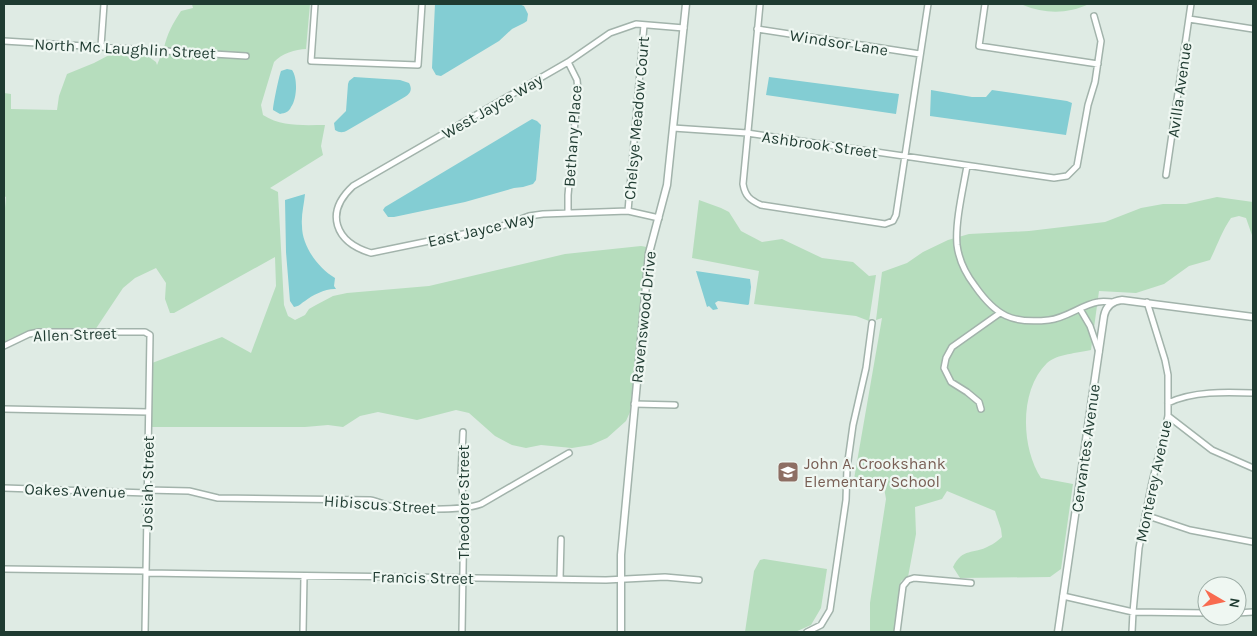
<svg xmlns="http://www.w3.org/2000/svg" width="1257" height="636" viewBox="0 0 1257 636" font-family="Karla,sans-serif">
  <rect width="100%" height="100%" fill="#dfebe4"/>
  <!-- green -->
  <path fill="#b6ddbd" d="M192 4H310L306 49C296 49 281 54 274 62L261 105 263 115C282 127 303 125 325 125L321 146 323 155 270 188 278 192 284 305 288 316 295 320 305 315 309 309 316 305 333 296 347 293 429 286 565 254 641 246 647 247 630 412 626 421 607 438 591 445 572 448 541 445 526 448 512 445 495 436 469 413 456 410 417 420 378 412 360 416 343 427 328 425 305 427H152V363L222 337 251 353 276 286 275 257 174 313H170L165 299 166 283 156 268 135 278 123 288 95 330C63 330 32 326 4 342V219L6 197 4 196V93L11 94V109L57 110 59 96 67 74 94 63 113 53 146 55 156 62 157 65 162 53 249 59V53L164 48C167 34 173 23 181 11L193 8Z
    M1023 4H1089C1068 14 1045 14 1023 5Z
    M1217 197 1253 202V238L1246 218 1239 216 1231 218C1222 231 1217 246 1210 260L1189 266 1164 284 1136 293 1099 291 1091 350C1078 353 1057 354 1047 363 1019 390 1021 448 1041 478L1073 484 1061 569 1050 577 960 578 953 567C963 547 973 555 989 546 994 544 998 540 1002 537L1001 529 995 511 947 491 942 499 915 507 916 534 908 577 901 581 900 585 894 632 870 631V603L886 499 883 482 854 479 882 318 876 320 882 272 907 263 923 252 948 240 969 234 1029 231 1105 222 1141 208 1163 204H1186Z
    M699 200 721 208 729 212 741 231 762 242 782 239 822 258 853 262 869 276 876 275 869 321 856 316 754 304 759 271 692 258Z
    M764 559 827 569 821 608 811 625 795 632H745L754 571 760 560Z"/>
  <!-- water -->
  <path fill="#83cdd3" d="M435 4H519L524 6 528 14 527 21 524 23 512 29 499 41 441 76 436 75 432 68Z
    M287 69 292 70C298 78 297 99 291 107 289 112 285 113 280 114L273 110C273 105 279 76 281 71Z
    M354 77 400 80 409 83C413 90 410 94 403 98L348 130C343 133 340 133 335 130L334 123 346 111 348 84 349 81Z
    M769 77 899 94 896 114 766 95Z
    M931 90 972 97H986L992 90 1067 101 1072 103 1066 135 930 116Z
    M532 119 537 121 541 125 536 180 533 184 523 187 514 188 465 202 394 217H388L383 210 385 207Z
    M305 194C304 205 301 215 302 226 302 246 318 268 335 278L334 286 336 289C327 288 312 295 305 301 300 304 300 306 294 307L290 301 286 252 285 200Z
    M696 271 750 279 751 287 749 304 748 305 718 301 715 303 718 309 713 310 709 306 707 307Z"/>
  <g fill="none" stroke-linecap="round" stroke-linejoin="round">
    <!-- minor casing -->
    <g stroke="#a2b3ab" stroke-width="8">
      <path id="minor" d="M315 4 311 61 418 65 422 4
        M760 4 743 184C745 196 750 200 761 205L885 224 893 221 896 215 928 4
        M985 4 979 46 1098 64
        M1189 19 1253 29
        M757 29 920 54
        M4 41 246 56
        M101 46 104 4
        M568 62 577 80 578 90 568 195V213
        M673 128 747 133 1054 178 1067 176 1077 166 1088 105 1095 82 1101 41 1094 16
        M967 166C963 189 955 222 957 245 959 261 965 273 975 286 996 316 1012 324 1049 320 1067 318 1081 305 1098 302 1103 301 1109 302 1114 302
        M1166 175 1191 4
        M628 211 644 25
        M659 218 628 211 543 214 529 216 502 226 371 253C335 242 324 213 353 186L568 62 610 33 636 24 684 28
        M1080 309 1090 326 1099 352
        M4 346 29 334 39 332H145L150 335 145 632
        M1168 403C1193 391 1225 392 1253 393
        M634 404 675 405
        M4 409 148 412
        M981 409 979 402 967 392 951 382 944 368 946 358 952 347 1000 313
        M1168 416 1212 450 1253 468
        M4 488 147 493
        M147 490 189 491 218 498 370 500C377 501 383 504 389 506 409 510 463 511 481 504L569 453
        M1145 515 1190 530 1253 542
        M4 569 146 571
        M146 573 606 580 665 577 699 580
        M560 579 561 539
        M1063 596 1133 612 1207 613
        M1237 613 1253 612
        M303 632 304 576
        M462 632 464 508 461 476 463 432
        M807 632 821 625 830 610 846 500 847 468 853 425 866 368 872 323
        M897 632 903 586 908 580 914 578 971 583
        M1132 632 1133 612 1139 548 1151 487 1168 416V375L1165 360 1147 302"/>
    </g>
    <!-- tertiary casing -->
    <g stroke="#a2b3ab" stroke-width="9">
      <path id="tertiary" d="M621 632V555L649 253 667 185 686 4
        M1058 632 1104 316C1106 306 1112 301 1122 300L1253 317"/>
    </g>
    <!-- minor -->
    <use href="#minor" stroke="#fff" stroke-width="5"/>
    <!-- tertiary -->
    <use href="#tertiary" stroke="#fff" stroke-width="6"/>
  </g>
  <!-- icons -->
  <defs>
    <g id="school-square" transform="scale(1.125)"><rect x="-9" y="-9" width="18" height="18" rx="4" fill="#8d6e63" stroke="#eff7f2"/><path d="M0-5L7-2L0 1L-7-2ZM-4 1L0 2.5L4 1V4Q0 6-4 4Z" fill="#fff"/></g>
  </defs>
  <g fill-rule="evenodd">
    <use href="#school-square" x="788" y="472"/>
  </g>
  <g text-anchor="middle" stroke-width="4.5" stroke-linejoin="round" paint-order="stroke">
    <!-- street labels -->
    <g font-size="16" fill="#1f3b31" stroke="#eff7f2">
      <text transform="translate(839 42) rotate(9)" y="6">Windsor Lane</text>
      <text transform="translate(125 48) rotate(3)" y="6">North Mc Laughlin Street</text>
      <text transform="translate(1179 90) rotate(-82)" y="6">Avilla Avenue</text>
      <text transform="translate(492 106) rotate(-30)" y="6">West Jayce Way</text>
      <text transform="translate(636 118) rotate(-85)" y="6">Chelsye Meadow Court</text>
      <text transform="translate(572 136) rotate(-86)" y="6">Bethany Place</text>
      <text transform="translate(820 144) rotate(8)" y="6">Ashbrook Street</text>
      <text transform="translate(481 229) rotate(-13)" y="6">East Jayce Way</text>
      <text transform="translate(643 317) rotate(-84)" y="6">Ravenswood Drive</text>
      <text transform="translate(75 334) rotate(-2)" y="6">Allen Street</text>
      <text transform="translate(1085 448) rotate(-82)" y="6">Cervantes Avenue</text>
      <text transform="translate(1153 481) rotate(-78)" y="6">Monterey Avenue</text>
      <text transform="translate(147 483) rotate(-89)" y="6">Josiah Street</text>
      <text transform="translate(75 490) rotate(2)" y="6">Oakes Avenue</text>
      <text transform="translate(463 502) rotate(-90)" y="6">Theodore Street</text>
      <text transform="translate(380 504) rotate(4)" y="6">Hibiscus Street</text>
      <text transform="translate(423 577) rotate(1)" y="6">Francis Street</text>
    </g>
    <!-- education labels -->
    <g font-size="16" fill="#785e54" stroke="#eff7f2" text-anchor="start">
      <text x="804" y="469">John A. Crookshank<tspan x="804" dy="18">Elementary School</tspan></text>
    </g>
  </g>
  <!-- border -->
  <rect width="1257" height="636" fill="none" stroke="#1f3b31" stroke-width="10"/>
  <!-- north arrow -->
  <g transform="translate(1222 601) rotate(99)"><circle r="24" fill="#eff7f2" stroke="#9caca5"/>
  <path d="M0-4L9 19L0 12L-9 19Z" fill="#f86b50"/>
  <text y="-8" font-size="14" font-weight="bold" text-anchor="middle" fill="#1f3b31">N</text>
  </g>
</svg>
